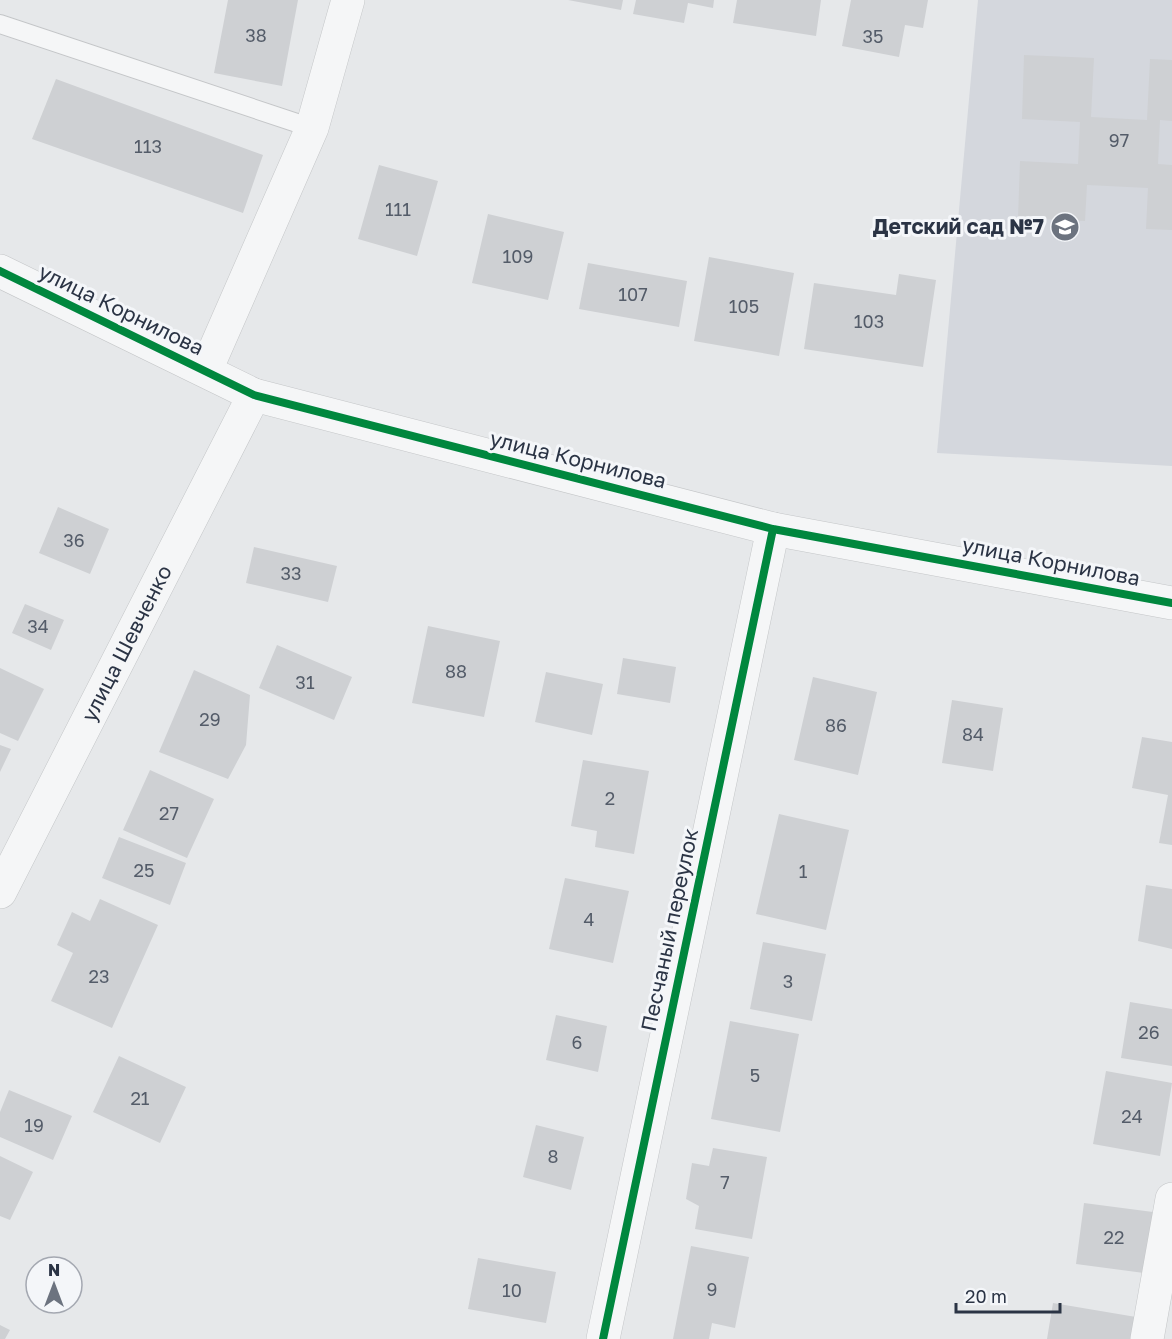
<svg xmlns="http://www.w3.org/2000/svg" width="1172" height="1339" viewBox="0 0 1172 1339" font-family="'Golos Text',sans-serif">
  <rect width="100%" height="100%" fill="#e6e8ea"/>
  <!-- built -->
  <path fill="#d4d7dd" d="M978 0H1172V466L937 453Z"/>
  <!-- building -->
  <path fill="#ced0d3" d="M228 0H298L282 86 214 73Z
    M568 0H623L621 10Z
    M636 0H714L713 8 688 3 684 23 633 14Z
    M737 0H821L816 36 733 23Z
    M851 0H928L923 28 905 25 899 57 842 46Z
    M1024 55 1094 58 1091 117 1147 120 1150 59 1172 60V121L1160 120 1158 164 1172 165V230L1146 229 1148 188 1087 185 1085 221 1018 218 1020 161 1078 164 1080 122 1022 119Z
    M56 79 263 155 243 213 32 139Z
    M379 165 438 181 417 256 358 239Z
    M488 214 564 232 548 300 472 283Z
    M709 257 794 273 779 356 694 341Z
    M588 263 687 281 679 327 579 309Z
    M899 274 936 280 923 367 804 349 814 283 896 295Z
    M58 507 109 529 90 574 39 553Z
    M254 547 337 566 328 602 246 583Z
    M25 604 64 620 51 650 12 633Z
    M428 626 500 641 484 717 412 703Z
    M277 645 352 677 334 720 259 688Z
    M623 658 676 667 670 703 617 694Z
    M0 668 44 689 18 741 0 733Z
    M194 670 250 695 246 745 228 779 159 752Z
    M546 672 603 684 592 735 535 722Z
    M813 677 877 692 858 775 794 760Z
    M952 700 1003 708 993 771 942 763Z
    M1142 737 1172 742V845L1159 843 1168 795 1132 788Z
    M0 745 11 749 0 772Z
    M583 760 649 771 634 854 595 847 597 831 571 826Z
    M150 770 214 799 187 858 123 830Z
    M779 814 849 830 826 930 756 914Z
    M119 837 186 863 170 905 102 878Z
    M565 878 629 891 613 963 549 949Z
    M1146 885 1172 889V949L1138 941Z
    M100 899 158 925 112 1028 51 1001 73 953 57 945 72 912 90 921Z
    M763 942 826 954 812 1021 750 1009Z
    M1130 1002 1172 1009V1066L1121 1058Z
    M556 1015 607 1026 598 1072 546 1060Z
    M730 1021 799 1034 780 1132 711 1119Z
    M119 1056 186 1087 160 1143 93 1112Z
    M1106 1071 1172 1083 1160 1156 1093 1144Z
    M9 1090 72 1116 53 1160 0 1137V1112Z
    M536 1125 584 1137 571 1190 523 1177Z
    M713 1148 767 1157 752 1239 695 1229 699 1206 686 1199 692 1163 709 1166Z
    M0 1156 33 1172 10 1220 0 1216Z
    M1084 1203 1153 1212 1144 1273 1076 1264Z
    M691 1246 749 1257 735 1328 712 1323 709 1339H673Z
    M478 1258 556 1272 546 1323 468 1309Z
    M1053 1303 1136 1317 1132 1339H1047Z
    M0 1325 10 1330 5 1339H0Z"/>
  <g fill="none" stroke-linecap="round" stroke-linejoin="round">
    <!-- lane casing -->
    <g stroke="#c4c6c8" stroke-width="20">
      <path id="lane" d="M0 24 312 128"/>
    </g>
    <!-- street casing -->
    <g stroke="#c4c6c8" stroke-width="34">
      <g id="street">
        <path d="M0 271 254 395 773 529 1172 603"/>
        <path d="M206 370 312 128 348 0"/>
        <path id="s1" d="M0 892 254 395"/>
        <path d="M603 1339 773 529"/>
        <path d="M1147 1339 1172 1199"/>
      </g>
    </g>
    <!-- lane -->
    <use href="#lane" stroke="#f5f6f7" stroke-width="18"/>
    <!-- street -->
    <use href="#street" stroke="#f5f6f7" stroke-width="33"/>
    <!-- cycleway casing -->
    <g stroke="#f4f6f9" stroke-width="11">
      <path id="cycleway" d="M0 271 254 395 773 529 1172 603
        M603 1339 773 529"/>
    </g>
    <!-- cycleway -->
    <use href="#cycleway" stroke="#00873e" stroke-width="8"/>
  </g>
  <!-- icons -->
  <defs>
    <g id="school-disc" transform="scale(1.5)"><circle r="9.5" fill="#6c737f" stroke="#f4f6f9"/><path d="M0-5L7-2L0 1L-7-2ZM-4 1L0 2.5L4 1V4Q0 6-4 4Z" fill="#fff"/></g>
  </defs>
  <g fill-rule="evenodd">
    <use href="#school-disc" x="1065" y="227"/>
  </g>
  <g text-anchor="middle" stroke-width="6" stroke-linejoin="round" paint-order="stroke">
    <!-- number labels -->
    <g font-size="18" fill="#545c69">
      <text x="256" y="42">38</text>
      <text x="873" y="43">35</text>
      <text x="1119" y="147">97</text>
      <text x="148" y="153">113</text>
      <text x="398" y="216">111</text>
      <text x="518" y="263">109</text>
      <text x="633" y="301">107</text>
      <text x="744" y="313">105</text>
      <text x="869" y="328">103</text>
      <text x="74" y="547">36</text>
      <text x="291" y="580">33</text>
      <text x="38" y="633">34</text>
      <text x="456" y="678">88</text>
      <text x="305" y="689">31</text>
      <text x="210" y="726">29</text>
      <text x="836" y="732">86</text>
      <text x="973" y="741">84</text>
      <text x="610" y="805">2</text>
      <text x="169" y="820">27</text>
      <text x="144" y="877">25</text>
      <text x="803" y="878">1</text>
      <text x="589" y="926">4</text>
      <text x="99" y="983">23</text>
      <text x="788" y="988">3</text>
      <text x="1149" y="1039">26</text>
      <text x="577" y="1049">6</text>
      <text x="755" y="1082">5</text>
      <text x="140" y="1105">21</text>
      <text x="1132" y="1123">24</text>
      <text x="34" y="1132">19</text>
      <text x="553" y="1163">8</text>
      <text x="725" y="1189">7</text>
      <text x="1114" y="1244">22</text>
      <text x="712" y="1296">9</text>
      <text x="512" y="1297">10</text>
    </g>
    <!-- poi labels -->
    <g font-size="21" font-weight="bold" fill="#2b3445" stroke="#f4f6f9" text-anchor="end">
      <text x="1044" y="234">Детский сад №7</text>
    </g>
    <!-- street labels -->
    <g font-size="21" fill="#2b3445" stroke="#f4f6f9">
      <text transform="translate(121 310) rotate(26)" y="7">улица Корнилова</text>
      <text transform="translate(578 460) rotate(14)" y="7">улица Корнилова</text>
      <text transform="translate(1051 562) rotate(11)" y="7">улица Корнилова</text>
      <text dy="7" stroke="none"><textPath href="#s1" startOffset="279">улица Шевченко</textPath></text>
      <text transform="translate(670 930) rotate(-78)" y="7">Песчаный переулок</text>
    </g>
  </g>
  <!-- north arrow -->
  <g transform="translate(54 1285)"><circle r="28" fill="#f4f6f9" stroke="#a4a8b1" stroke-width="1.5"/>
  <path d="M0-4.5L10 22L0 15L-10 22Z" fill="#6c737f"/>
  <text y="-9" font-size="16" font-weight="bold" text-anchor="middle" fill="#2b3445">N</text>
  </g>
  <!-- scale -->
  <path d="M956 1303v9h104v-9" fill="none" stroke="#2b3445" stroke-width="3"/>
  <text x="965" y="1303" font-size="18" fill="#2b3445" stroke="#f4f6f9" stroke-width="4.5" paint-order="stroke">20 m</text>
</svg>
